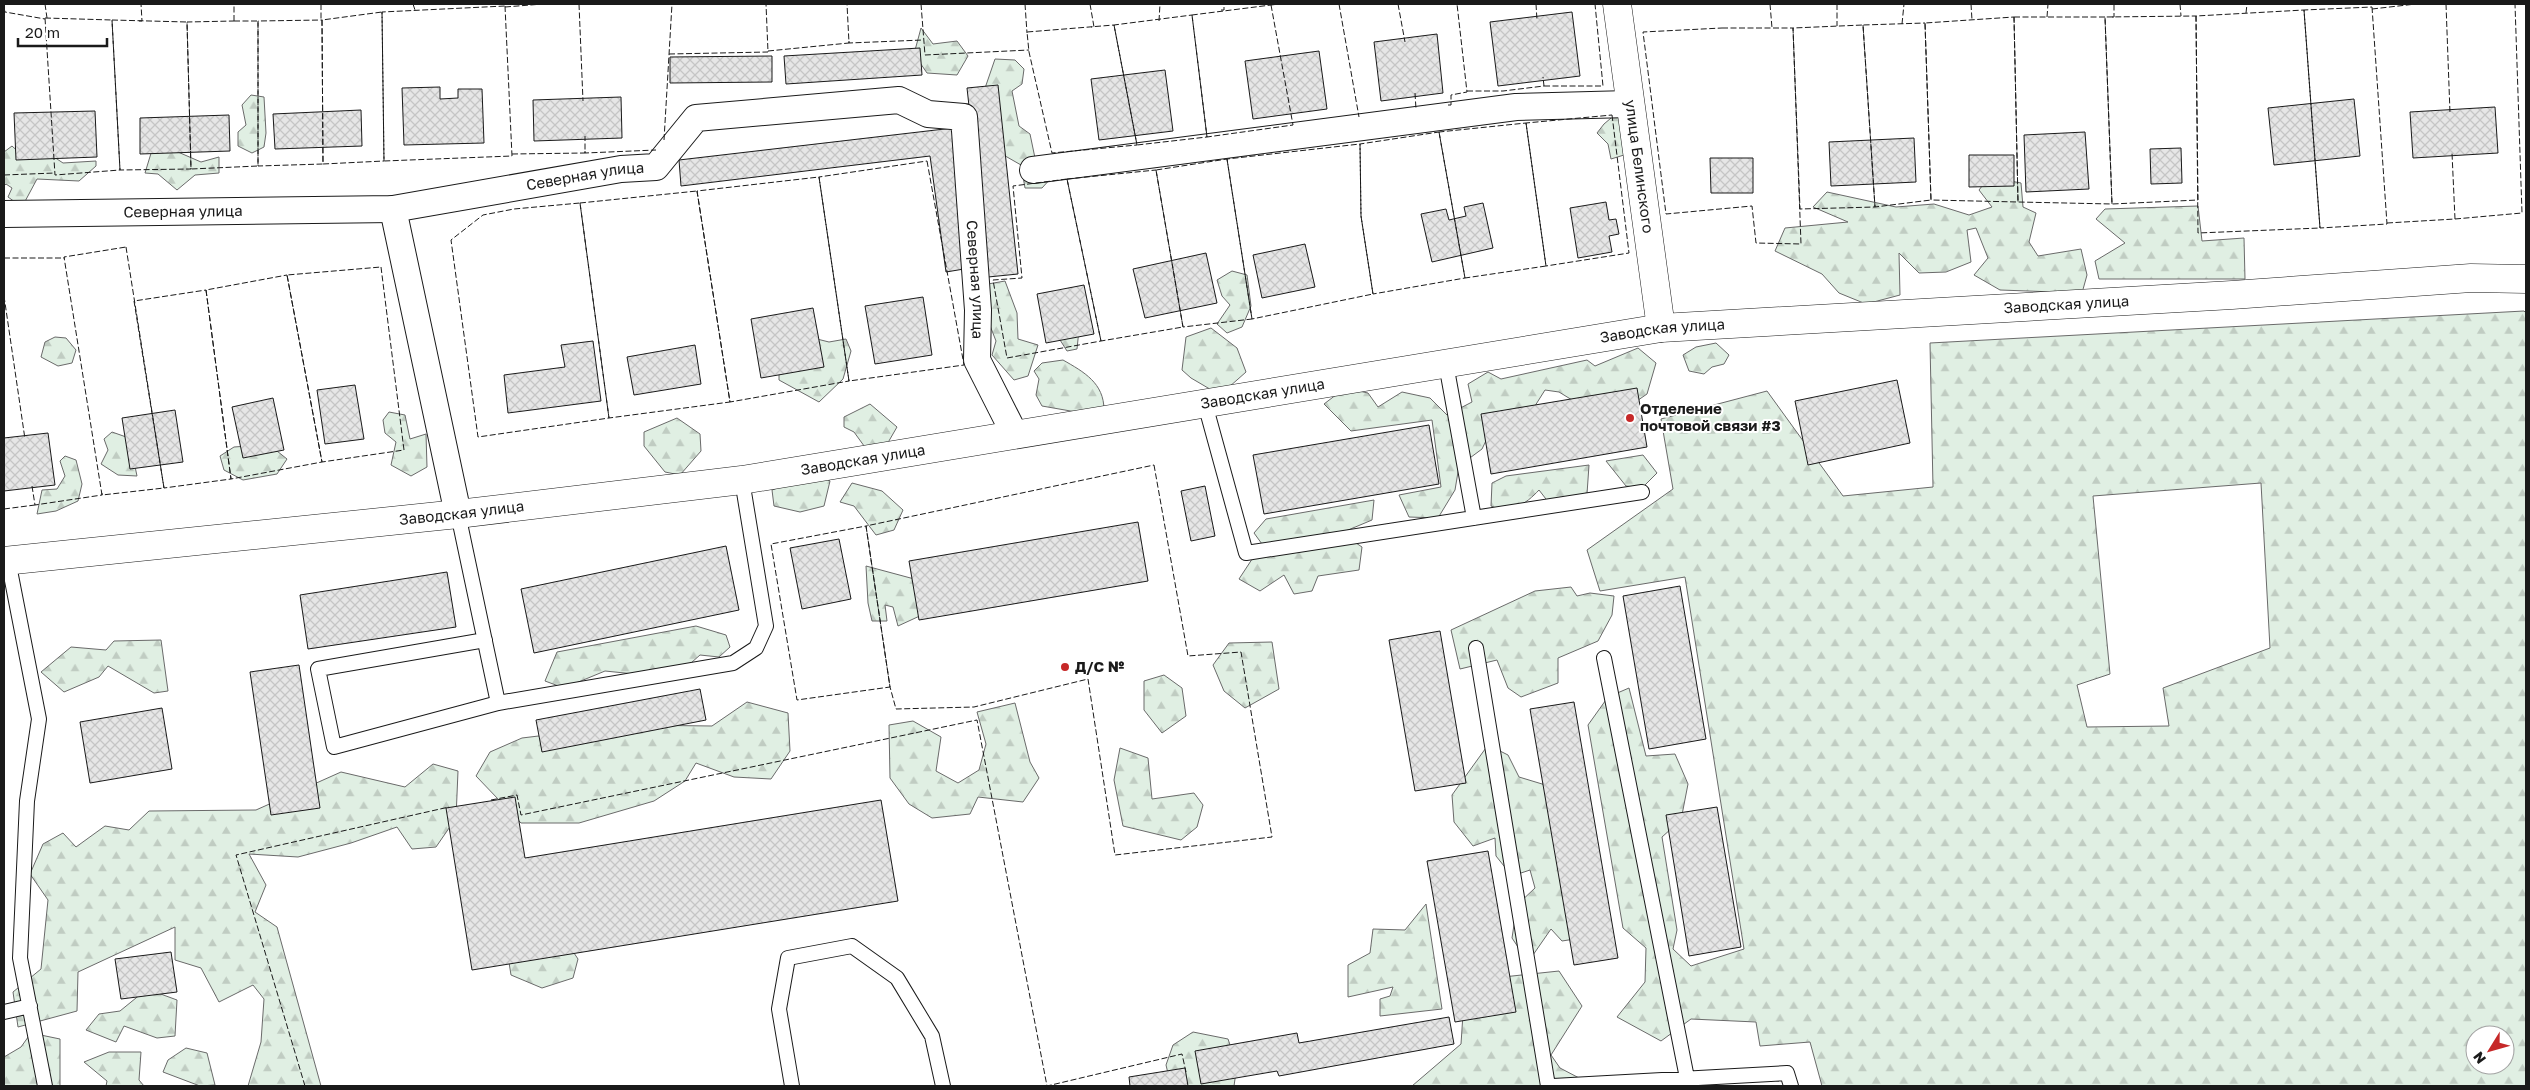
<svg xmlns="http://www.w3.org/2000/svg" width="2530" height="1090" viewBox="0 0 2530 1090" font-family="'Golos Text',sans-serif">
  <defs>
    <pattern id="forest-firs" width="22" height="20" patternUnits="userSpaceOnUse" patternTransform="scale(1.25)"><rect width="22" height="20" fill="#e0efe3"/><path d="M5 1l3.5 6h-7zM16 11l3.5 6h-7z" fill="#c0ccc2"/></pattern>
    <pattern id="building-cross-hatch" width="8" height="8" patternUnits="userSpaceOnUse" patternTransform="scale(1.25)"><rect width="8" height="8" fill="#e6e6e6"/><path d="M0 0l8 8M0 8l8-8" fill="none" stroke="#c5c5c5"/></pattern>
  </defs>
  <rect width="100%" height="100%" fill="#fff"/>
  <!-- forest -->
  <path fill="url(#forest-firs)" stroke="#6a6a6a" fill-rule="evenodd" d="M921 28 933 44 957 41 968 56 957 75 927 73 914 54Z
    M995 59 1015 60 1024 69 1022 84 1012 91 1019 126 1030 134 1035 158 1052 177 1042 188H1025L1021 165 1000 153 957 122 966 104H983V94Z
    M251 95 264 97 266 133 264 147 252 153 238 146V132L246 125 242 105Z
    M1617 113 1630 138 1624 155 1611 159 1608 144 1597 133 1604 124Z
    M12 146 23 156 45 151 63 163 96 161V166L79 181 37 179 22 207 8 197 12 188 6 184 4 186V152Z
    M171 149 201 162 219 157V173L195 175 177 190 158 174 145 173 152 150Z
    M1989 177 2021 183 2023 207 2036 213 2029 242 2038 256 2081 249 2087 275 2082 293 2000 290 1974 275 1988 258 1976 228 1967 230 1971 262 1946 272 1919 273 1899 253 1900 295 1866 304 1839 293 1822 274 1775 251 1785 228 1848 222 1813 207 1827 192 1896 207 1934 204 1969 215 1992 207 1979 190Z
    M2198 206 2202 241 2244 238 2245 279H2099L2095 261 2125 243 2096 219 2105 209Z
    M1232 271 1247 275 1251 306 1242 327 1227 333 1217 324 1230 305 1222 296 1217 280Z
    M1005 281 1017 313 1018 339 1038 345 1028 376 1014 380 992 355 996 341 989 323 988 284Z
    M2524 311 2526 313V1086H1822L1810 1042 1760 1046 1756 1022 1691 1019 1661 1041 1617 1017 1645 982 1646 948 1623 928 1588 725 1608 697 1629 688 1646 756 1675 754 1688 784 1681 820 1662 837 1677 930 1673 949 1691 966 1744 949 1685 577 1600 591 1587 550 1673 489 1661 419 1767 391 1843 496 1933 487 1930 343ZM2261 483 2270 648 2163 688 2169 726 2087 727 2077 685 2110 674 2093 496ZM2475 1035H2505V1065H2475Z
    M1080 320 1077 349 1067 351 1050 324Z
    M1211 328 1237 348 1246 372 1220 395 1191 378 1182 370 1186 337Z
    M55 337 66 338 76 350 72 363 58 366 41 357 45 342Z
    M809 337 829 342 846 339 851 351 843 379 819 402 779 380V362Z
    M1716 343 1729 355 1724 364 1712 367 1704 374 1689 371 1683 355 1696 347Z
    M1638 348 1656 363 1647 394 1628 407 1577 403 1559 392 1545 390 1528 417 1494 424 1482 449 1459 466 1455 490 1438 518 1409 517 1399 495 1441 487 1432 420 1351 431 1324 404 1345 388 1368 393 1378 407 1402 392 1430 398 1447 415 1472 402 1468 384 1488 372 1501 379 1587 360 1595 366Z
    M1063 360C1084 372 1104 383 1104 410L1082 413 1042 406 1036 395 1039 379 1034 371 1042 363Z
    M870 404 897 427 886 446 867 450 854 432 844 427V417Z
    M389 412 405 415 410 439 426 434 427 467 411 476 391 465 396 442 385 433 383 420Z
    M677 418 700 434 701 451 680 475 665 472 644 446V432Z
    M112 432 129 438 137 476 118 475 101 464 108 450 104 439Z
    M262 445 272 447 287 459 277 474 243 480 224 470 220 456 234 447Z
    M1643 455 1657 473 1642 488 1626 486 1606 461Z
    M65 456 76 460 82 484 78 501 56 511 37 514 42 490 57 489 65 476 60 461Z
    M1589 465 1587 494 1556 512 1539 490C1526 504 1510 515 1491 506L1492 483 1506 476Z
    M816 473 830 481 824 506 800 512 774 506 772 490Z
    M852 483 882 491 903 510 894 530 876 535 854 506 840 502Z
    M1374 500 1372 520 1341 533 1362 547 1359 570 1318 576 1312 591 1294 594 1284 575 1260 591 1239 579 1262 544 1254 533 1266 519Z
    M866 566 918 580 924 614 898 626 893 607 885 605 887 621H872L868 603Z
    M1571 587 1577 596 1590 593 1614 596 1612 615 1598 641 1558 658V683L1521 697 1508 688 1497 660 1460 669 1451 630 1535 591Z
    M696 626 726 635 730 647 719 657 700 655 674 678 605 671 564 688 545 681 557 652Z
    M161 640 168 691 154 693 108 666 99 677 64 692 41 672 71 647 106 650 114 641Z
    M1272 642 1279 689 1245 708 1224 691 1213 665 1229 643Z
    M1164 675 1182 688 1186 716 1162 733 1144 710V681Z
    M747 702 788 713 790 751 771 779 734 777 696 763 685 781 654 801 579 823H521L476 776 490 752 522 738 629 725 712 726Z
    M1015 703 1030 762 1039 778 1023 802 978 797 970 814 932 818 909 804 890 778 889 725 913 721 941 737 936 771 958 783 979 770 986 744 977 712Z
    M1488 745 1508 755 1519 777 1552 787 1581 938 1562 941 1551 929 1533 955 1524 956 1512 938 1517 905 1535 888 1530 870 1512 876 1496 856 1495 838 1473 846 1454 822 1452 795Z
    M1120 748 1148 758 1152 799 1194 793 1203 805 1197 827 1181 840 1123 826 1114 780Z
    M433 764 458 771 456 818 436 847 412 849 397 827 351 843 298 857 249 854 266 885 255 912 277 927 321 1086H248L261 1042 264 999 253 985 219 1002 201 968 175 960V927L78 972 77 1011 18 1027 13 992 41 969 48 900 30 874 43 844 63 833 76 847 105 826 129 830 149 811 256 810 341 772 405 787Z
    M1426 904 1442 1009 1380 1016V999L1390 996 1393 987 1348 997V965L1370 953 1373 929 1405 930Z
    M564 938 578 959 573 978 542 988 511 975 507 950Z
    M1559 971 1582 1006 1551 1055 1560 1068 1581 1079 1575 1086H1412L1461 1044 1463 1014 1503 977Z
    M147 989 177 1000 175 1036 157 1038 124 1026 116 1042 86 1030 99 1014 120 1011Z
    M1193 1032 1228 1039 1237 1065 1234 1086H1171L1166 1065 1173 1045Z
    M31 1033 60 1039V1086H4V1057L21 1047Z
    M186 1048 207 1053 215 1085 200 1086 163 1072 168 1060Z
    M109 1052H141L139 1080 144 1086H106L107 1081 84 1062Z"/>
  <!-- building -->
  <path fill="url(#building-cross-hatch)" stroke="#1a1a1a" d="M1572 12 1580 76 1498 86 1490 22Z
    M1437 34 1443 93 1381 101 1374 42Z
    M920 48 922 75 786 84 784 56Z
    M1319 51 1327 109 1253 119 1245 61Z
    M772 56V82L670 83V57Z
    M1165 70 1173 131 1099 140 1091 79Z
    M998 85 1018 274 988 277 967 88Z
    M440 87V99L458 98V89H482L484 143 404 145 402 88Z
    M621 97 622 138 534 141 533 100Z
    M2354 99 2360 156 2274 165 2268 108Z
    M2495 107 2498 153 2413 158 2410 112Z
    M361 110 362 146 275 149 273 114Z
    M95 111 97 157 16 160 14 113Z
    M229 115 230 151 140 154V118Z
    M953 128 970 268 946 272 930 156 681 186 679 160Z
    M2085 132 2089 189 2026 192 2024 135Z
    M1914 138 1916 182 1831 186 1829 142Z
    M2181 148 2182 183 2151 184 2150 149Z
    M1969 155H2014V186L1969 187Z
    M1710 158H1753V193H1711Z
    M1606 202 1609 220 1616 219 1619 234 1609 236 1612 252 1578 258 1570 208Z
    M1483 203 1493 248 1432 262 1421 214 1446 209 1449 220 1466 216 1464 207Z
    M1305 244 1315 287 1262 298 1253 255Z
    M1206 253 1217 303 1145 318 1133 269Z
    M1084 285 1094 334 1046 343 1037 294Z
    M923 297 932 355 875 364 865 306Z
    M813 308 824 367 761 378 751 319Z
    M593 341 601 401 508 413 504 375 565 367 561 345Z
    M695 345 701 384 634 395 627 357Z
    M1897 380 1910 443 1808 465 1795 401Z
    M355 385 364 439 325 444 317 390Z
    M1637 388 1647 447 1491 474 1481 414Z
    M273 398 284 450 243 458 232 407Z
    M175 410 183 462 130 469 122 418Z
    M1429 425 1439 484 1264 514 1253 455Z
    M48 433 55 485 4 491V438Z
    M1205 486 1215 536 1191 541 1181 491Z
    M1138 522 1148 581 919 620 909 561Z
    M839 539 851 599 802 609 790 548Z
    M726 546 739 610 534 653 521 589Z
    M447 572 456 627 308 649 300 595Z
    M1680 586 1706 739 1649 749 1623 596Z
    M1440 631 1466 783 1415 791 1389 640Z
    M299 665 320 808 271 815 250 672Z
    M700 689 706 720 542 752 536 720Z
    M1574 702 1618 958 1574 965 1530 709Z
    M162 708 172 769 90 783 80 722Z
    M515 797 525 858 881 800 898 901 472 970 446 808Z
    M1717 807 1741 947 1689 956 1666 815Z
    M1488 851 1516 1012 1455 1022 1427 861Z
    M171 952 177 992 121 999 115 959Z
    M1449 1017 1454 1044 1279 1076 1277 1071 1201 1084 1195 1051 1297 1033 1299 1043Z
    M1185 1068 1188 1086H1130L1129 1077Z"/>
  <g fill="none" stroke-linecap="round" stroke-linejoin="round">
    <!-- service casing -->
    <g stroke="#1a1a1a" stroke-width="16">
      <path id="service" d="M1446 364 1474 518
        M1205 404 1246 553 1642 492
        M458 514 498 703 733 663 756 648 766 626 742 480
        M8 560 39 719 27 801 20 958 45 1086
        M485 640 318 669 334 747 498 703
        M1476 648 1548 1086
        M1604 658 1687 1078
        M4 1012 30 1006
        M792 1086 779 1009 788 958 852 946 897 978 932 1036 943 1086
        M1553 1086 1787 1073 1791 1086"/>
    </g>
    <!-- minor casing -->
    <g stroke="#1a1a1a" stroke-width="28">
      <g id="minor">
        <path d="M1033 170 1516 107 1629 104"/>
        <path d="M393 209 458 514"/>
        <path id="s1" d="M4 214 393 209 621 169 656 167 696 118 899 100 928 114 964 117 978 310 977 360 1015 435"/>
      </g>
    </g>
    <!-- tertiary casing -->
    <g stroke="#1a1a1a" stroke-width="29">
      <g id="tertiary">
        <path id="s2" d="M1617 4 1661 328"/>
        <path id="s3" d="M4 561 458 514 742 480 1661 328 2232 295 2471 278 2526 279"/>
      </g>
    </g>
    <!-- service -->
    <use href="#service" stroke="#fff" stroke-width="14"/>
    <!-- minor -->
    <use href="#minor" stroke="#fff" stroke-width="26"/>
    <!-- tertiary -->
    <use href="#tertiary" stroke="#fff" stroke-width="28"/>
    <!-- fence -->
    <path stroke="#1a1a1a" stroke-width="1" stroke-dasharray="6 2.5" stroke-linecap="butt" d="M45 4 47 18
      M321 4V20
      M413 4 415 10
      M579 4 583 101
      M921 4 925 55 1029 50
      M1025 4 1027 33
      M1090 4 1094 27H1091
      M1339 4 1359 117
      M1398 4 1405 42
      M1536 4 1537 20
      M1770 4 1772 28
      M1837 4V26
      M1971 4 1972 20
      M2180 4 2181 16
      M2446 4 2450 113
      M1271 5 1293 125 1207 137 1192 15Z
      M1271 5 1279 4
      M505 6 512 156 384 161 382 12Z
      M505 7 543 4
      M2372 7 2387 224 2320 228 2304 10Z
      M4 8 5 12 45 19
      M2372 9 2416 4
      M1221 10H1224V4
      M2304 10 2320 228 2198 233 2196 16Z
      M382 12 384 161 323 164 322 20Z
      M2246 13 2247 4
      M1192 15 1207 137 1137 145 1114 25Z
      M2196 16 2198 200 2112 204 2105 17Z
      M2014 17H2105L2112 204 2018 202Z
      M2014 17 2018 202 1931 200 1925 23Z
      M2047 17 2048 4
      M2112 17H2114V4
      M45 18 112 20 120 170 55 175Z
      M112 20 187 22 191 169 120 170Z
      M322 20 323 164 258 166V21Z
      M139 21H142L141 4
      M234 21H258V166L191 169 187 22Z
      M234 21V4
      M1159 21 1160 4
      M1925 23 1931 200 1875 207 1863 25Z
      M1902 24 1904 4
      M1114 25 1137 145 1052 153 1029 52 1027 32Z
      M1863 25 1875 207 1800 209 1793 28Z
      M1722 28H1793L1801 244 1756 243 1752 206 1666 214 1643 32Z
      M849 41V43L923 40
      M768 51 849 43 847 4
      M669 54 768 52 766 4
      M1544 86H1603L1595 4
      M1467 91H1503L1544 86 1543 77
      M1415 93 1416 109
      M1448 105H1451V95L1467 92 1457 4
      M1612 115 1629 253 1546 266 1526 123Z
      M1526 123 1546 266 1465 278 1439 132Z
      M1439 132 1465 278 1373 294 1361 216 1360 144Z
      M664 140 672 4
      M1360 144 1361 216 1373 294 1252 319 1227 159Z
      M585 151V153L656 150
      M512 154 585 153V136
      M1227 159 1252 319 1183 327 1156 170Z
      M927 161 964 365 849 381 819 177Z
      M1156 170 1183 327 1101 341 1067 179Z
      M4 175 55 173
      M819 177 849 381 730 402 697 191Z
      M1067 179 1101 341 1007 358 993 280 1022 278 1013 186Z
      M697 191 730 402 609 418 580 203Z
      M580 203 609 418 478 437 451 240 483 215 514 209Z
      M2455 219 2522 213 2515 4
      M2387 223 2455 219 2452 153
      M126 247 164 488 102 495 64 257Z
      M4 258H65
      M381 267 404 450 322 462 287 275Z
      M287 275 322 462 231 479 206 290Z
      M206 290 231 479 164 488 134 301Z
      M4 296 25 439
      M1154 465 1188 656 1241 652 1272 837 1115 855 1088 679 974 707 896 709 890 687 866 526Z
      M32 486 35 505 102 495V493
      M4 509 35 505V503
      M866 526 890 687 797 700 771 544Z
      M491 800 517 795 521 815 977 720 1047 1086 1182 1054 1186 1072
      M305 1086 236 855 449 807"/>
  </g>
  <!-- markers -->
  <g fill="#c62828" stroke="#fff" stroke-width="2">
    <circle cx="1630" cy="418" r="5"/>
    <circle cx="1065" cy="667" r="5"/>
  </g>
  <g text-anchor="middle" stroke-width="4" stroke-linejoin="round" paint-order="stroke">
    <!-- street labels -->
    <g font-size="15" fill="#1a1a1a" stroke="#fff">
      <text dy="5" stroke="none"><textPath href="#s2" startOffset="164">улица Белинского</textPath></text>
      <text dy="5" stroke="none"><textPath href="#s1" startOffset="584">Северная улица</textPath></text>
      <text dy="5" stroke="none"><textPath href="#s1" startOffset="179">Северная улица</textPath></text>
      <text dy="5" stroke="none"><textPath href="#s1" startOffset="1154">Северная улица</textPath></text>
      <text dy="5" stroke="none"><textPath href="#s3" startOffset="2080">Заводская улица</textPath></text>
      <text dy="5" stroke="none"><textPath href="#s3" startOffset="1675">Заводская улица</textPath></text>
      <text dy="5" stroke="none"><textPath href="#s3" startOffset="1270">Заводская улица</textPath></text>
      <text dy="5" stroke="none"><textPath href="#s3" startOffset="865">Заводская улица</textPath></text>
      <text dy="5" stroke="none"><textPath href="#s3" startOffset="460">Заводская улица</textPath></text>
    </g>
    <!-- poi labels -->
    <g font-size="15" font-weight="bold" fill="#1a1a1a" stroke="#fff" text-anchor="start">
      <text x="1640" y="414">Отделение<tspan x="1640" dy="17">почтовой связи #3</tspan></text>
      <text x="1075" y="672">Д/С №</text>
    </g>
  </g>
  <!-- border -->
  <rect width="2530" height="1090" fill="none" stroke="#1a1a1a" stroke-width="10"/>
  <!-- north arrow -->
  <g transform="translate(2490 1050) rotate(233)"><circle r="24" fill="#ffffff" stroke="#a3a3a3"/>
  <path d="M0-4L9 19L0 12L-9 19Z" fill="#c62828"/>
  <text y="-8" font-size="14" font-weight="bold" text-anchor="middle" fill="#1a1a1a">N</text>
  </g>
  <!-- scale -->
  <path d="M18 38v8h89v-8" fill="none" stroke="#1a1a1a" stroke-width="2.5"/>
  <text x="25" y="38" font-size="15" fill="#1a1a1a" stroke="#ffffff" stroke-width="4" paint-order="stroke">20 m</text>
</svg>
